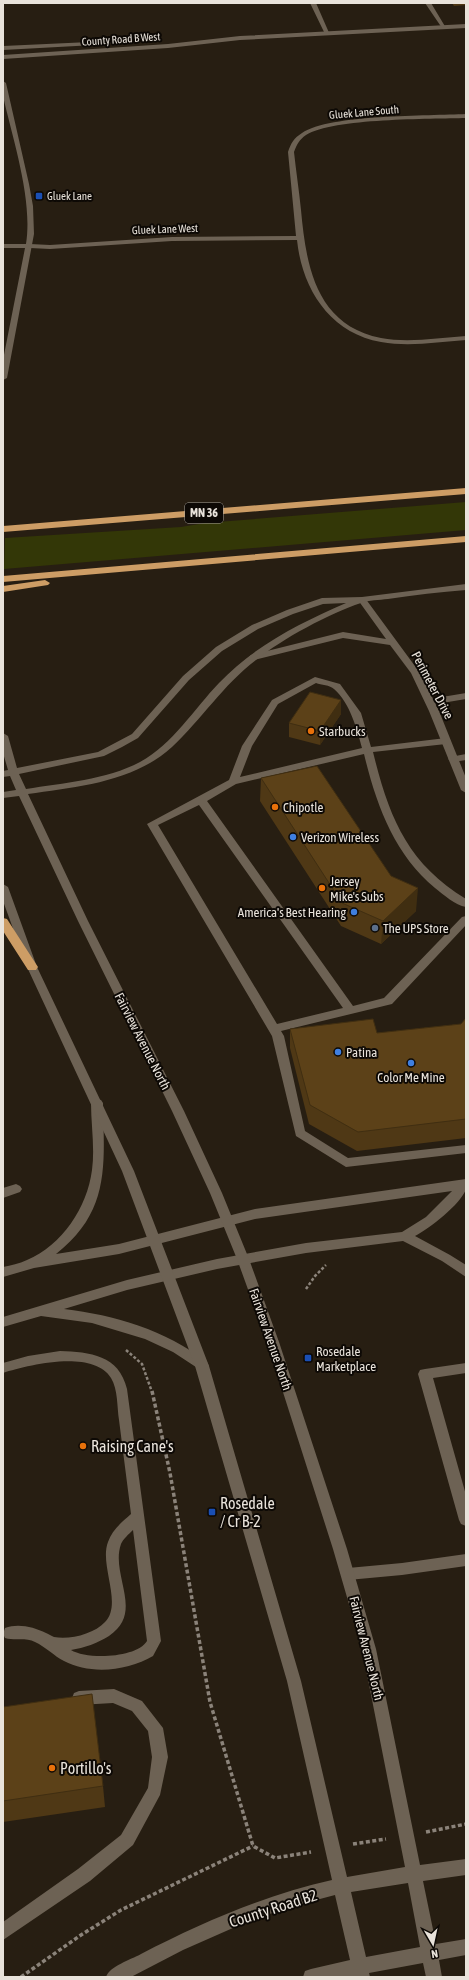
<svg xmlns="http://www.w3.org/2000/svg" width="469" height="1980" viewBox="0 0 469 1980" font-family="'Asap Condensed',sans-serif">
  <rect width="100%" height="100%" fill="#271e12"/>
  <!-- green -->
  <path fill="#333707" d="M466 502V530L4 569 5 538 181 527 205 523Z"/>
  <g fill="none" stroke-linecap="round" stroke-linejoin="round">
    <!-- path-far1 -->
    <path stroke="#8b837a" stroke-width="2.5" stroke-dasharray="3 2" stroke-linecap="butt" d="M306 1289 315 1276 326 1265
      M126 1350 142 1364 152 1392"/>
    <!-- path -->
    <path stroke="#8b837a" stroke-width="3.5" stroke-dasharray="4 2.5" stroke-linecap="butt" d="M152 1391 170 1473 210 1702 253 1846 275 1858 311 1852
      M426 1832 466 1824
      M353 1844 386 1839
      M21 1977 81 1935 121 1910 253 1846"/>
    <!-- service -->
    <path fill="#6d6254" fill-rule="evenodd" d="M310 3H316L330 35 325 34Z
      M425 3H431L446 28H442Z
      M315 677 340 684 361 713 371 747 446 738 451 741 446 744 373 752C389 817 407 863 466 899V907C455 905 444 895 435 888 394 854 376 804 364 754L236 784 207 801 353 1006 384 998 462 917 466 916V925L392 1004 281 1031 284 1036 305 1131 348 1158 466 1145V1153L346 1167 296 1136 272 1036 147 824 229 780 242 746 272 700ZM316 683C321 685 330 685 334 689 350 703 357 729 362 748L240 777 252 746 278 704ZM199 805 343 1008 277 1024 158 825Z
      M466 693V699L430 705 425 702 430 699Z
      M466 754V760L453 762 448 759 450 757Z
      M97 1099 101 1100 103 1103C104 1164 111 1211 56 1254L119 1244 255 1209 466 1179C466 1182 467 1187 466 1189 461 1204 429 1229 415 1236L450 1255 466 1265V1277L442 1261 403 1241 306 1253 217 1269 127 1290 64 1309C115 1315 165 1330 207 1362L209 1366 207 1370 202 1371 173 1352 145 1339 92 1323 41 1316 3 1327V1317L127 1280 217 1259 306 1243 402 1232 426 1217 452 1191 255 1219 119 1254 34 1268 3 1277V1267C11 1265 19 1264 27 1260 62 1245 87 1208 92 1170 95 1148 91 1125 91 1103L93 1100Z
      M16 1184 20 1186 22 1189 20 1192 3 1198V1188Z
      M60 1351C90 1352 119 1355 127 1389L161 1641 153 1656C128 1671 90 1675 64 1661 54 1656 46 1647 35 1642 26 1637 15 1641 5 1638L3 1634 5 1628C18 1623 34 1627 46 1633 49 1634 51 1636 54 1637 70 1640 94 1634 105 1622 123 1604 99 1565 108 1542 112 1530 122 1522 131 1514 127 1483 123 1451 119 1420 117 1407 118 1389 111 1378 93 1349 28 1365 3 1373V1363L28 1356ZM133 1530 147 1641C137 1658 87 1660 71 1650 84 1648 98 1643 109 1636 145 1612 110 1575 121 1544 123 1539 129 1534 133 1530Z
      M466 1363V1373L433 1378 466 1495V1526L461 1524 459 1520 418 1374 420 1370 425 1369Z
      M466 1554V1566L402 1575 348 1580 343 1578 341 1574 343 1570 348 1568 402 1563Z
      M114 1689 142 1701 163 1728 168 1757 160 1795 133 1845 90 1881 3 1940V1922L78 1869 121 1835 148 1788 152 1757 148 1731 132 1711 113 1703 79 1705 74 1703 72 1698 74 1693 79 1691Z"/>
    <!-- minor -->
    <path fill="#6d6254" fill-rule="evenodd" d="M466 114V118C431 119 333 118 306 135 299 140 297 144 294 152 296 171 299 190 301 210 306 264 315 325 381 338 408 343 438 338 466 336V340C438 342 409 347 381 342 330 333 302 289 297 240L172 241 50 249 30 248 27 246 30 244 50 245 172 237 296 236 288 152C291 143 294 138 302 133 330 114 429 116 466 114Z
      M362 597 365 598 420 673 439 711 466 778V793L461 790 429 711 411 673 390 645 343 638 254 660 249 657 251 655 343 632 386 639 358 600Z"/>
    <!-- tertiary -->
    <path fill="#6d6254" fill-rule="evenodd" d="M466 24V28L240 40 168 48 3 59V55L168 44 240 36Z
      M133 40 131 43 3 50V46Z
      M3 81 6 83 29 184 33 206 34 234 7 378 3 380V360L25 248H3V244H26C33 200 13 140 3 96Z
      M466 584V590C440 592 414 595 388 599 379 600 369 600 361 603 330 613 282 639 256 660 223 685 202 719 172 747 134 782 77 787 28 794L88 921 184 1111 222 1193 249 1259 279 1342 347 1549 376 1649 420 1865 466 1859V1875L423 1881 436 1944 466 1939V1955L439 1960 442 1977H426L423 1963 369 1973 370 1977H303L305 1971 311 1969 350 1960 335 1895 286 1908 242 1924 183 1950 131 1977H106C110 1966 130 1960 141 1954 201 1923 265 1895 332 1880L287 1681 195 1366 122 1171 27 967 3 901V884L8 887 37 967 134 1171 209 1366 301 1681 347 1877 405 1867 362 1649 333 1549 267 1342 237 1259 210 1193 172 1111 78 921 19 796 3 798V792L16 790 10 776 3 777V771L8 770 3 753V733L8 736 17 768 98 752 132 734 183 676 216 647 252 625 287 610 322 598 362 597ZM346 603C300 623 254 646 219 683 194 709 173 744 140 762 106 780 63 783 26 789L19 774 104 756 122 747 138 738 189 680 222 651 258 629 293 614 323 604ZM408 1883 420 1947 366 1957 351 1892Z"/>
    <!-- motorway -->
    <path fill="#cd9d65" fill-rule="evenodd" d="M466 488V494L3 532V526Z
      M466 536V542L3 582V576Z
      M45 580 50 583 48 585 3 592V586Z
      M3 918 7 919 36 964 38 967 36 970H28L3 931Z"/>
  </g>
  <!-- wall -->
  <path fill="#4f3815" d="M452 3H466V5L454 6Z
    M341 700V714L320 745 289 737V723Z
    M261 778 391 876 416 911 381 944 341 926 260 801Z
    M466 1018V1138L357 1151 309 1124 290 1048V1029L377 1033 461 1024Z
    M3 1707 103 1786 105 1807 3 1822Z"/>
  <!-- shaded-wall -->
  <path fill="#402e11" d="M341 700V714L320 745V731Z
    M418 888 416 911 381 944 383 921Z"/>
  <!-- building -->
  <path fill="#5c4118" stroke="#402e11" d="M310 692 341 700 320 731 289 723Z
    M317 766 391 876 418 888 383 921 342 903 261 778Z
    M466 1018V1119L358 1132 310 1105 290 1029 373 1019 377 1033 461 1024Z
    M92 1694 103 1786 3 1801V1707Z"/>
  <!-- markers -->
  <g fill="#1a4fb4" stroke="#0d0905" stroke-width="1.5">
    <rect x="35" y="192" width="8" height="8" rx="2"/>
    <rect x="304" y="1354" width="8" height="8" rx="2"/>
    <rect x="208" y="1508" width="8" height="8" rx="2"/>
  </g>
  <g fill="#e8710a" stroke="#0d0905" stroke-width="1.5">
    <circle cx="311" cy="731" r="4"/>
    <circle cx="275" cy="807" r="4"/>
    <circle cx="322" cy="888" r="4"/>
    <circle cx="83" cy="1446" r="4"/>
    <circle cx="52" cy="1768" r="4"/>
  </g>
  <g fill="#3f7fe0" stroke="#0d0905" stroke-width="1.5">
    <circle cx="293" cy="837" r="4"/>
    <circle cx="354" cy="912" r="4"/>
    <circle cx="338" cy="1052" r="4"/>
    <circle cx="411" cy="1063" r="4"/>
  </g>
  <circle fill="#5c6f8a" stroke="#0d0905" stroke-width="1.5" cx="375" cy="928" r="4"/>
  <g text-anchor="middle" stroke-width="4" stroke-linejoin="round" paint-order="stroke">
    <!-- far-street labels -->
    <g font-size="11" fill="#e9e3db" stroke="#0d0905">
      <text transform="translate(121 39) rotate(-4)" y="4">County Road B West</text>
      <text transform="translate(364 112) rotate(-5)" y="4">Gluek Lane South</text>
      <text transform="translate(165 229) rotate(-2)" y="4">Gluek Lane West</text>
    </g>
    <!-- far-poi labels -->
    <g font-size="11" fill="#e9e3db" stroke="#0d0905" text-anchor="start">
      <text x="47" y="200">Gluek Lane</text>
    </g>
    <!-- shield labels -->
    <rect fill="#0d0905" stroke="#a7a29b" stroke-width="1" x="185" y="503" width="38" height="20" rx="3"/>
    <g font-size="12" font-weight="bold" fill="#e9e3db">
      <text x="204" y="517">MN 36</text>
    </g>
    <!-- street labels -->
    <g font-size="13" fill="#e9e3db" stroke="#0d0905">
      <text transform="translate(433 685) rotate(62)" y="5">Perimeter Drive</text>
      <text transform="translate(143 1041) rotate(63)" y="5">Fairview Avenue North</text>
      <text transform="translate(271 1339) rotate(71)" y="5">Fairview Avenue North</text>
      <text transform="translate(367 1648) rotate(76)" y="5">Fairview Avenue North</text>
    </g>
    <!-- poi labels -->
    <g font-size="13" fill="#e9e3db" stroke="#0d0905" text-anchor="start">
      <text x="319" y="736">Starbucks</text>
      <text x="283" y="812">Chipotle</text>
      <text x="301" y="842">Verizon Wireless</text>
      <text x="330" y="886">Jersey<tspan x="330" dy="15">Mike's Subs</tspan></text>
      <text x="346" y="917" text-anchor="end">America's Best Hearing</text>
      <text x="383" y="933">The UPS Store</text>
      <text x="346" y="1057">Patina</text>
      <text x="411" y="1082" text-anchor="middle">Color Me Mine</text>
      <text x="316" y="1356">Rosedale<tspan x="316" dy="15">Marketplace</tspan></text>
    </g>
    <!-- near-poi labels -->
    <g font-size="16" fill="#e9e3db" stroke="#0d0905" text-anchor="start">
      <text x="91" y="1452">Raising Cane's</text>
      <text x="220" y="1509">Rosedale<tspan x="220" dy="18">/ Cr B-2</tspan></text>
      <text x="60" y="1774">Portillo's</text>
    </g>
    <!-- near-street labels -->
    <g font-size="16" fill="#e9e3db" stroke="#0d0905">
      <text transform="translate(273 1908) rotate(-18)" y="6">County Road B2</text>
    </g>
  </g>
  <!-- border -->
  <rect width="469" height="1980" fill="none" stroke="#e9e3db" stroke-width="8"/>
  <!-- north arrow -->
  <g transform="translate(433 1944) rotate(171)" stroke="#0d0905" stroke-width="3" paint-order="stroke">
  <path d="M0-3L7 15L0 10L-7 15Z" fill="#e9e3db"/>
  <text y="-6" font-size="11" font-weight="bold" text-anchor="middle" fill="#e9e3db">N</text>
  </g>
</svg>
